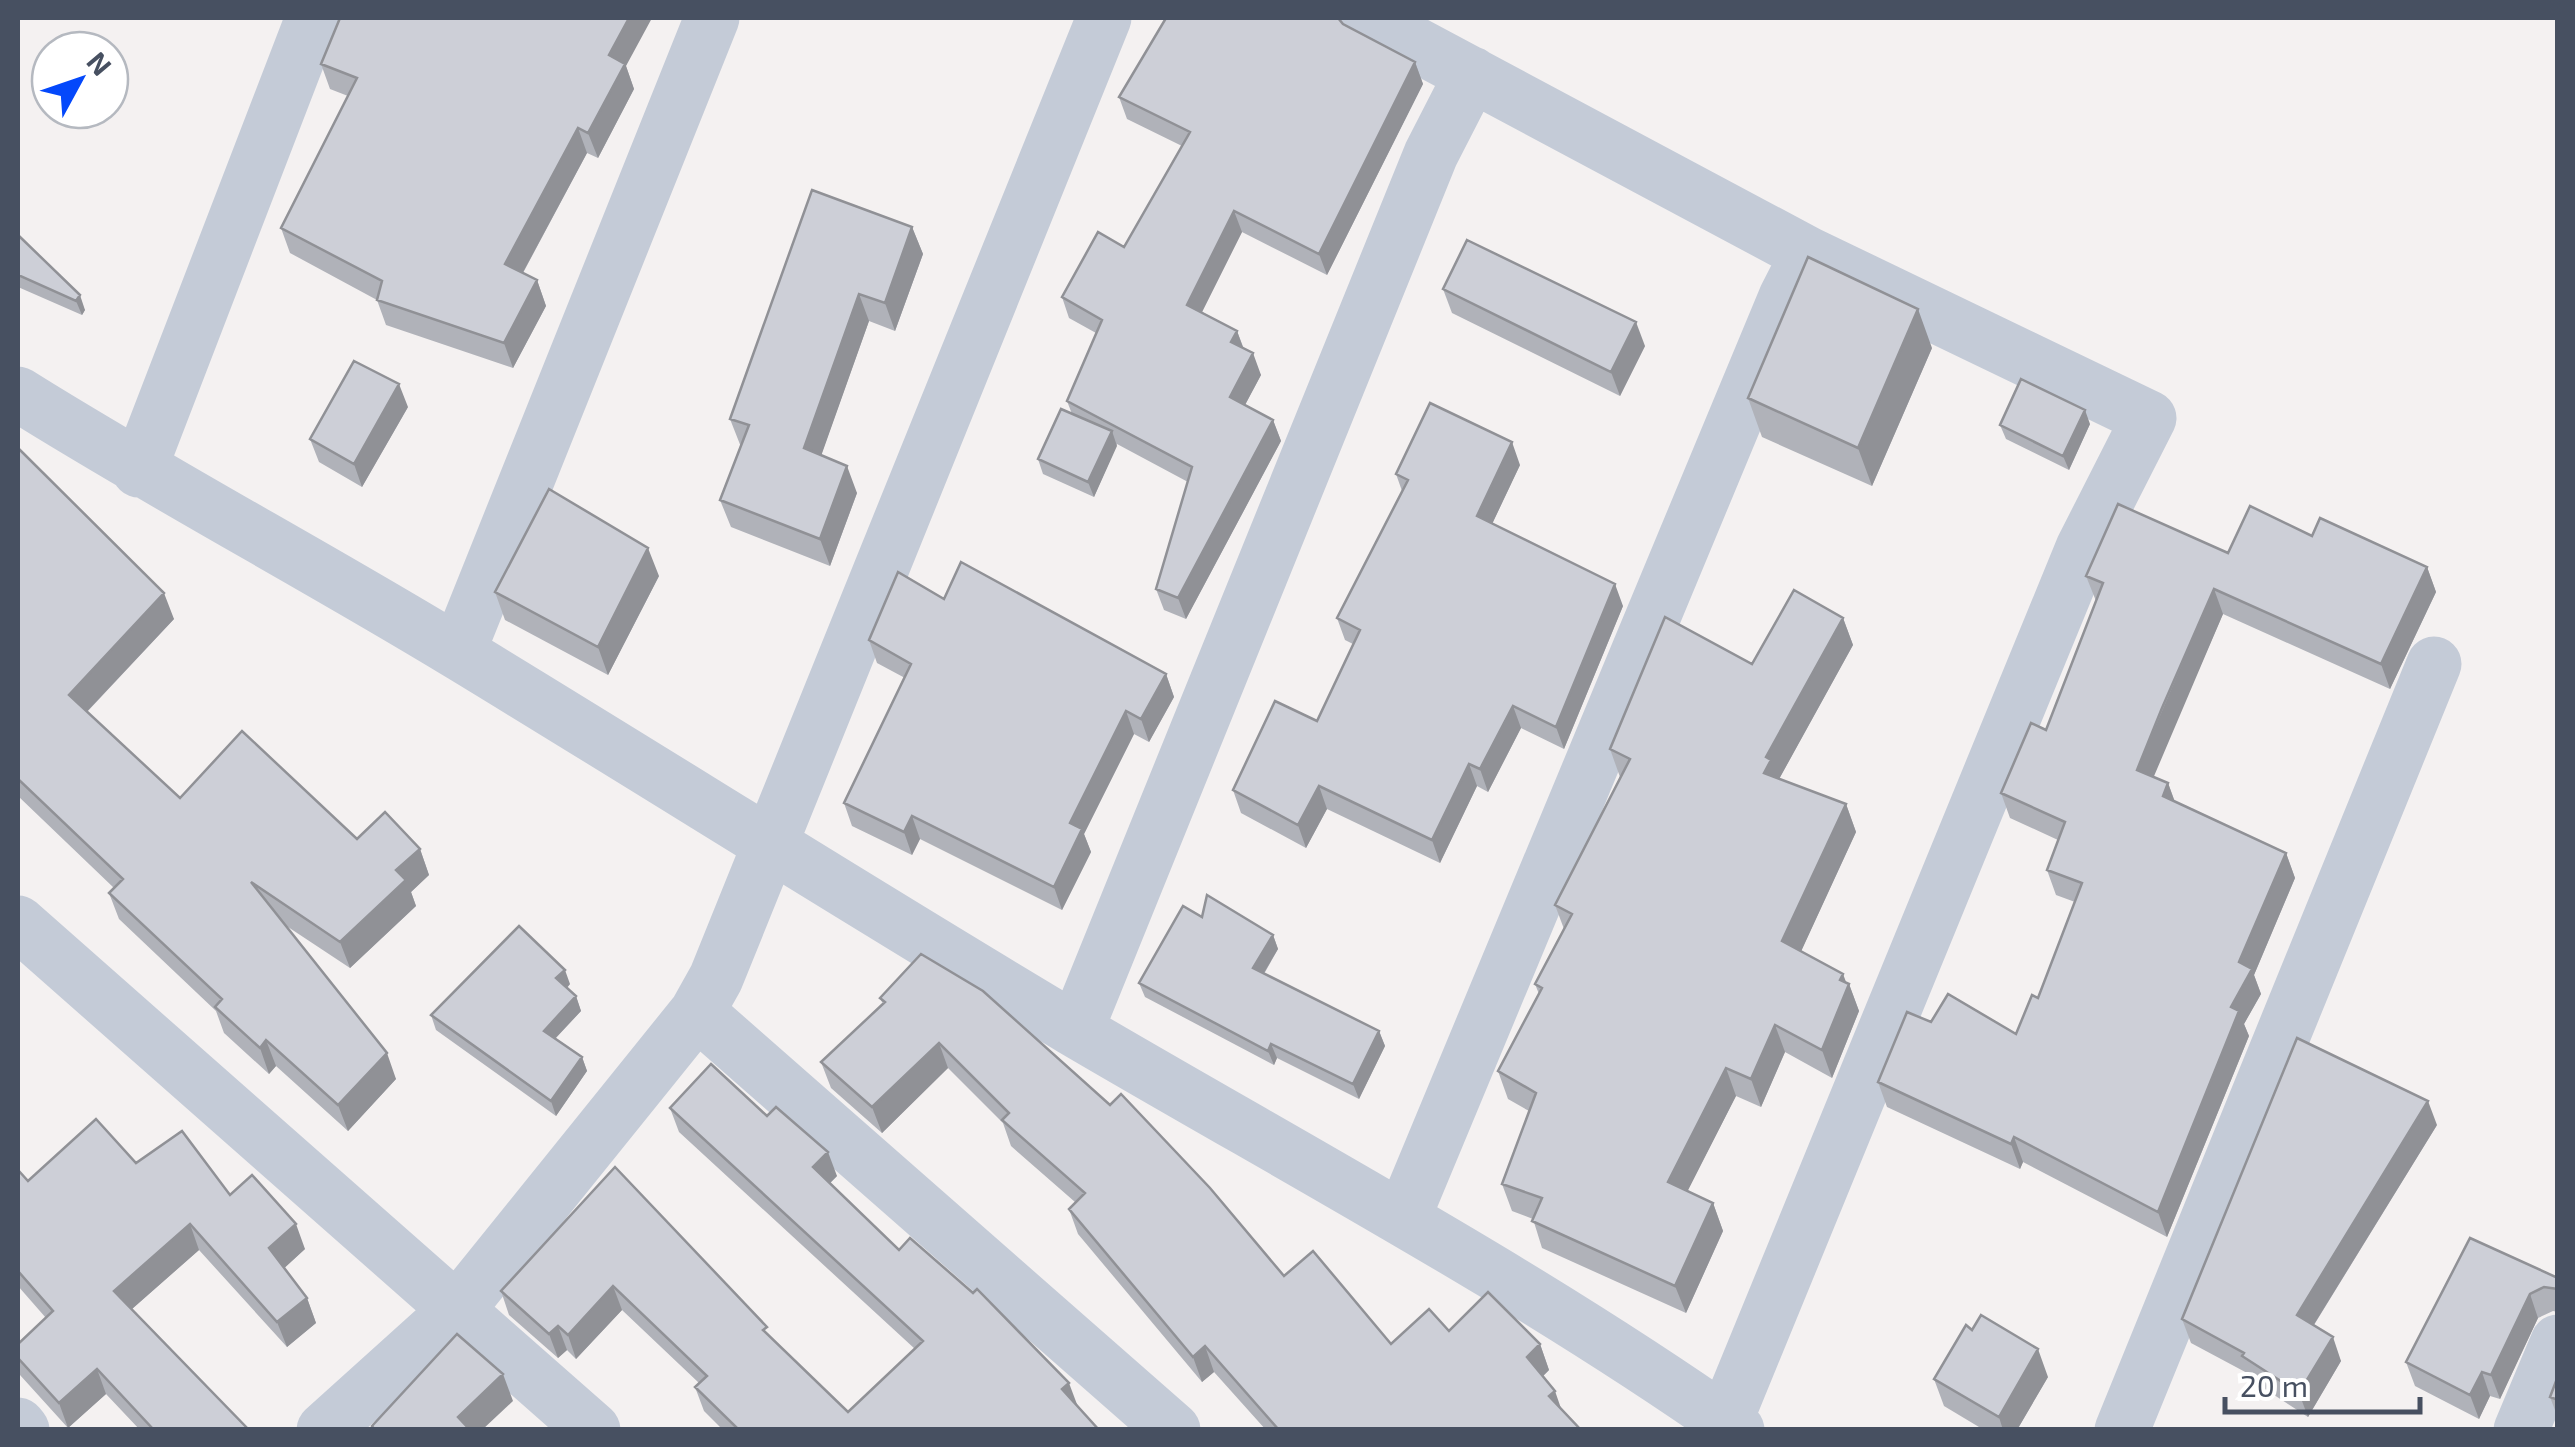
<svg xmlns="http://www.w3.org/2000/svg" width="2575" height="1447" viewBox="0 0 2575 1447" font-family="'Exo 2',sans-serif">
  <rect width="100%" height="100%" fill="#f4f1f1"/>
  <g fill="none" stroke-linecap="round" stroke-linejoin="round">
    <!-- minor -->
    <path stroke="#c4cbd7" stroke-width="55" d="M1366 18 1808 254 2149 418 2083 548 1725 1421
      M18 394C163 485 315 565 461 654 665 778 867 906 1072 1028 1295 1159 1525 1281 1737 1430
      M139 470 313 18
      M458 652 712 18
      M18 923 593 1430
      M697 1012 1173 1430
      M1076 1030 1431 154 1472 74
      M1403 1218 1786 297 1808 254
      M18 1425 22 1430
      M324 1430 456 1311 697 1012 716 978 1104 18
      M2122 1430 2434 664
      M2521 1430 2558 1342"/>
  </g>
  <!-- wall -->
  <path fill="#b0b2b9" d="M1343 24 1415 62 1423 84 1327 275 1242 232 1202 312 1237 331 1244 349 1261 375 1245 405 1273 420 1281 441 1186 619 1164 610 1156 589 1188 482 1117 444 1094 497 1043 474 1038 459 1072 414 1067 401 1096 333 1069 318 1062 297 1124 247 1182 146 1127 119 1119 97Z
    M321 64 626 66 634 89 598 158 587 153 523 273 537 280 546 306 513 368 386 325 377 300 290 253 281 228 348 96 330 89Z
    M912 227 923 254 895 331 869 321 821 455 857 493 830 566 731 527 720 500 741 447 730 419Z
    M18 235 85 310 82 315 18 287Z
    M1443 289 1645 346 1620 396 1452 313Z
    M1932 348 1872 486 1762 437 1748 398Z
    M408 407 362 487 319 462 310 439Z
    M2090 424 2069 470 2006 439 2000 425Z
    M18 448 174 619 87 712 180 798 357 839 420 849 429 875 411 892 416 906 350 968 285 925 396 1079 348 1131 276 1066 269 1074 224 1033 216 1011 119 919 109 893 114 888 18 796Z
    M1520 465 1492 524 1623 606 1564 749 1521 728 1488 792 1477 786 1440 863 1327 809 1306 848 1241 813 1233 790 1317 721 1353 644 1345 640 1337 618 1402 491 1396 474Z
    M2312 536 2427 567 2436 592 2390 689 2223 614 2171 733 2153 777 2168 783 2175 802 2286 853 2295 878 2254 975 2261 994 2244 1024 2249 1036 2167 1237 2023 1162 2020 1169 1887 1107 1878 1082 1931 1022 2016 1034 2038 998 2075 902 2056 895 2047 870 2058 840 2010 818 2001 793 2046 730 2096 601 2086 576 2228 553Z
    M659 576 608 675 505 620 495 592Z
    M944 599 1166 674 1174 697 1149 742 1134 734 1084 834 1091 852 1062 910 920 839 912 855 852 826 844 803 905 678 877 663 869 640Z
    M1843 618 1853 645 1779 779 1846 804 1856 832 1801 951 1849 984 1859 1011 1832 1078 1785 1052 1761 1107 1736 1096 1687 1191 1713 1203 1723 1231 1686 1313 1542 1248 1533 1219 1512 1211 1502 1184 1529 1111 1508 1099 1498 1071 1539 994 1535 984 1564 929 1555 905 1620 777 1610 749 1752 664Z
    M1202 917 1273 935 1278 949 1264 974 1379 1031 1385 1046 1359 1099 1277 1058 1274 1065 1145 997 1139 983Z
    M570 984 567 988 576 996 581 1011 555 1039 582 1057 587 1071 556 1116 436 1030 431 1015Z
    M880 998 1284 1276 1391 1344 1449 1331 1540 1344 1549 1370 1543 1376 1561 1409 1581 1430H1266L1214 1372 1202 1382 1078 1234 1069 1209 1075 1202 1011 1146 1003 1123 948 1068 882 1133 831 1088 821 1062 883 1004Z
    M670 1108 767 1116 837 1176 830 1183 899 1250 1077 1405 1099 1430H723L704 1411 695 1387 699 1383 622 1310 576 1359 567 1350 558 1358 509 1315 501 1291 615 1167 771 1338 848 1412 915 1349 679 1132Z
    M2437 1125 2314 1325 2341 1361 2308 1417 2251 1380 2249 1374 2191 1343 2182 1319Z
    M136 1163 230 1195 305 1249 284 1268 307 1298 316 1323 287 1347 199 1250 132 1309 249 1430H140L106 1394 68 1428 20 1375 18 1369V1344L46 1318 18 1286V1170L28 1181Z
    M2558 1278V1312L2553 1311 2538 1318 2500 1399 2490 1396 2479 1419 2415 1386 2406 1362Z
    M2048 1377 2017 1430H1984L1944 1406 1934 1379Z
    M2550 1397 2558 1400V1418Z"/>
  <!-- shaded-wall -->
  <path fill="#909196" d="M629 18H652L626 66 634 89 598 158 588 133 609 55Z
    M1415 62 1423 84 1327 275 1319 254Z
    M578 128 587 153 514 289 505 264Z
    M1234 211 1242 232 1195 326 1187 305Z
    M912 227 923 254 895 331 885 303Z
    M537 280 546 306 513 368 504 343Z
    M859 294 869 321 814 476 804 448Z
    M80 295 85 310 82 315 76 301Z
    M1918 309 1932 348 1872 486 1858 448Z
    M1636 322 1645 346 1620 396 1611 372Z
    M1237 331 1245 353 1231 342Z
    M1253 353 1261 375 1238 418 1230 397Z
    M399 384 408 407 362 487 354 464Z
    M2085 410 2090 424 2069 470 2063 456Z
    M1273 420 1281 441 1186 619 1178 598Z
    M1112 431 1117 446 1094 497 1088 482Z
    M1512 442 1520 465 1485 539 1477 516Z
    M847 466 857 493 830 566 820 539Z
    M648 548 659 576 608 675 598 647Z
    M2427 567 2436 592 2390 689 2381 664Z
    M1615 584 1623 606 1564 749 1556 727Z
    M2214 589 2223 614 2146 795 2137 770Z
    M164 593 174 619 78 721 69 695Z
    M1843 618 1853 645 1778 781 1764 773 1766 757Z
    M1166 674 1174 697 1149 742 1141 719Z
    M1513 706 1521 728 1488 792 1480 769Z
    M1126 711 1134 734 1084 834 1091 852 1062 910 1054 887 1070 823Z
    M1469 764 1477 786 1440 863 1432 840Z
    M2168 783 2177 808 2163 796Z
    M1319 786 1327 809 1306 848 1298 825Z
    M1846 804 1856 832 1793 969 1782 941Z
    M912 816 920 839 912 855 904 832Z
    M420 849 429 875 411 892 416 906 350 968 340 942 396 870Z
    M2286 853 2295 878 2254 975 2261 994 2244 1024 2249 1036 2167 1237 2158 1212 2239 962Z
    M1273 935 1278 949 1258 983 1253 968Z
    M565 970 570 984 562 993 556 978Z
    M1843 974 1848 987 1849 984 1859 1011 1832 1078 1822 1050 1840 980Z
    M576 996 581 1011 549 1045 544 1031Z
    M1775 1025 1785 1052 1761 1107 1751 1079Z
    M1379 1031 1385 1046 1359 1099 1353 1084Z
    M266 1040 276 1066 269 1074 260 1048Z
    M939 1043 948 1068 882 1133 872 1107Z
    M1271 1044 1277 1058 1274 1065 1268 1051Z
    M387 1053 396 1079 348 1131 338 1105Z
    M582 1057 587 1071 556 1116 551 1101Z
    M1726 1068 1736 1096 1678 1210 1668 1182Z
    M2428 1101 2437 1125 2305 1339 2297 1315Z
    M2014 1137 2023 1162 2020 1169 2011 1144Z
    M828 1152 837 1176 822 1191 813 1167Z
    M1713 1203 1723 1231 1686 1313 1675 1286Z
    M190 1224 199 1250 124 1316 114 1291Z
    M296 1224 305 1249 279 1273 269 1248Z
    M613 1286 622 1310 576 1359 568 1335Z
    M2530 1294 2538 1318 2500 1399 2491 1375Z
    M307 1298 316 1323 287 1347 277 1322Z
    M558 1326 567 1350 558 1358 549 1334Z
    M2333 1337 2341 1361 2308 1417 2299 1393Z
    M1540 1344 1549 1370 1536 1383 1527 1357Z
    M1205 1346 1214 1372 1202 1382 1193 1357Z
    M2038 1349 2048 1377 2017 1430H2003L1999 1417Z
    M97 1369 106 1394 68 1428 59 1403Z
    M2482 1372 2490 1396 2479 1419 2470 1395Z
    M503 1374 513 1401 482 1430H463L458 1417Z
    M1069 1383 1078 1407 1062 1389Z
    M1555 1391 1564 1417 1549 1396Z"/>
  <!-- building -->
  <path fill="#cdcfd7" stroke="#909196" stroke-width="2.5" d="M340 18H629L609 55 625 64 588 133 578 128 505 264 537 280 504 343 377 300 382 281 281 228 357 78 321 64Z
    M1166 18H1338L1343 24 1415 62 1319 254 1234 211 1187 305 1237 331 1231 342 1253 353 1230 397 1273 420 1178 598 1156 589 1192 467 1067 401 1102 320 1062 297 1098 232 1124 247 1190 132 1119 97Z
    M812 190 912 227 885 303 859 294 804 448 847 466 820 539 720 500 749 425 730 419Z
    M18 235 80 295 76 301 18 275Z
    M1467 240 1636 322 1611 372 1443 289Z
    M1808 257 1918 309 1858 448 1748 398Z
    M354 361 399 384 354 464 310 439Z
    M2021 379 2085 410 2063 456 2000 425Z
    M1430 403 1512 442 1477 516 1615 584 1556 727 1513 706 1480 769 1469 764 1432 840 1319 786 1298 825 1233 790 1275 701 1317 721 1360 630 1337 618 1408 480 1396 474Z
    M1061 409 1112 431 1088 482 1038 459Z
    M18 448 164 593 69 695 180 798 242 731 357 839 385 812 420 849 396 870 406 880 340 942 251 882 387 1053 338 1105 266 1040 260 1048 215 1007 222 999 109 893 123 879 18 779Z
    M549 489 648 548 598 647 495 592Z
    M2118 504 2228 553 2250 506 2312 536 2320 518 2427 567 2381 664 2214 589 2162 708 2137 770 2168 783 2163 796 2286 853 2239 962 2252 969 2231 1007 2239 1011 2158 1212 2014 1137 2011 1144 1878 1082 1907 1012 1931 1022 1948 994 2016 1034 2032 995 2038 998 2082 883 2047 870 2065 822 2001 793 2031 723 2046 730 2103 583 2086 576Z
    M961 562 1166 674 1141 719 1126 711 1070 823 1082 829 1054 887 912 816 904 832 844 803 911 664 869 640 898 572 944 599Z
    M1794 590 1843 618 1766 757 1771 760 1764 773 1846 804 1782 941 1843 974 1840 980 1849 984 1822 1050 1775 1025 1751 1079 1726 1068 1668 1182 1713 1203 1675 1286 1532 1221 1542 1198 1502 1184 1536 1093 1498 1071 1542 988 1535 984 1572 914 1555 905 1630 759 1610 749 1665 617 1752 664Z
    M1207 895 1273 935 1253 968 1379 1031 1353 1084 1271 1044 1268 1051 1139 983 1183 906 1202 917Z
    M519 926 565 970 556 978 576 996 544 1031 582 1057 551 1101 431 1015Z
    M921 954 983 991 1110 1105 1121 1094 1210 1188 1284 1276 1313 1251 1391 1344 1429 1309 1449 1331 1488 1292 1540 1344 1527 1357 1555 1391 1549 1396 1581 1430H1279L1205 1346 1193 1357 1069 1209 1085 1193 1002 1120 1009 1113 939 1043 872 1107 821 1062 885 1002 880 998Z
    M2297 1038 2428 1101 2297 1315 2333 1337 2299 1393 2242 1356 2244 1353 2182 1319Z
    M711 1064 767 1116 776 1107 828 1152 813 1167 899 1250 910 1238 973 1293 977 1289 1069 1383 1062 1389 1099 1430H739L695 1387 707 1376 613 1286 568 1335 558 1326 549 1334 501 1291 615 1167 767 1327 763 1330 848 1412 923 1341 670 1108Z
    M96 1119 136 1163 182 1131 230 1195 252 1175 296 1224 269 1248 307 1298 277 1322 190 1224 114 1291 249 1430H154L97 1369 59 1403 18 1358V1344L53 1311 18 1271V1170L28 1181Z
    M2470 1238 2558 1278V1289L2544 1287 2530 1294 2491 1375 2482 1372 2470 1395 2406 1362Z
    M1981 1315 2038 1349 1999 1417 1934 1379 1966 1325 1972 1330Z
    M457 1334 503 1374 458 1417 470 1430H375L372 1426Z
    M2558 1376V1400L2550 1397Z"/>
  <!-- border -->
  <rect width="2575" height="1447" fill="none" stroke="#475061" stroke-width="40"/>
  <!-- north arrow -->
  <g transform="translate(80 80) rotate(50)"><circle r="48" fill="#ffffff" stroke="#b5b9c0" stroke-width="2.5"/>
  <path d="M0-8L18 38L0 25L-18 38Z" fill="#0448fb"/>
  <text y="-15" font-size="28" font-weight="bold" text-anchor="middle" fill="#475061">N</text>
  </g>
  <!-- scale -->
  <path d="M2225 1397v15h195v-15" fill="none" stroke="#475061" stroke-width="5"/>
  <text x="2240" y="1397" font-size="30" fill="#475061" stroke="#ffffff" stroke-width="8" paint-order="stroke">20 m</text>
</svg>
